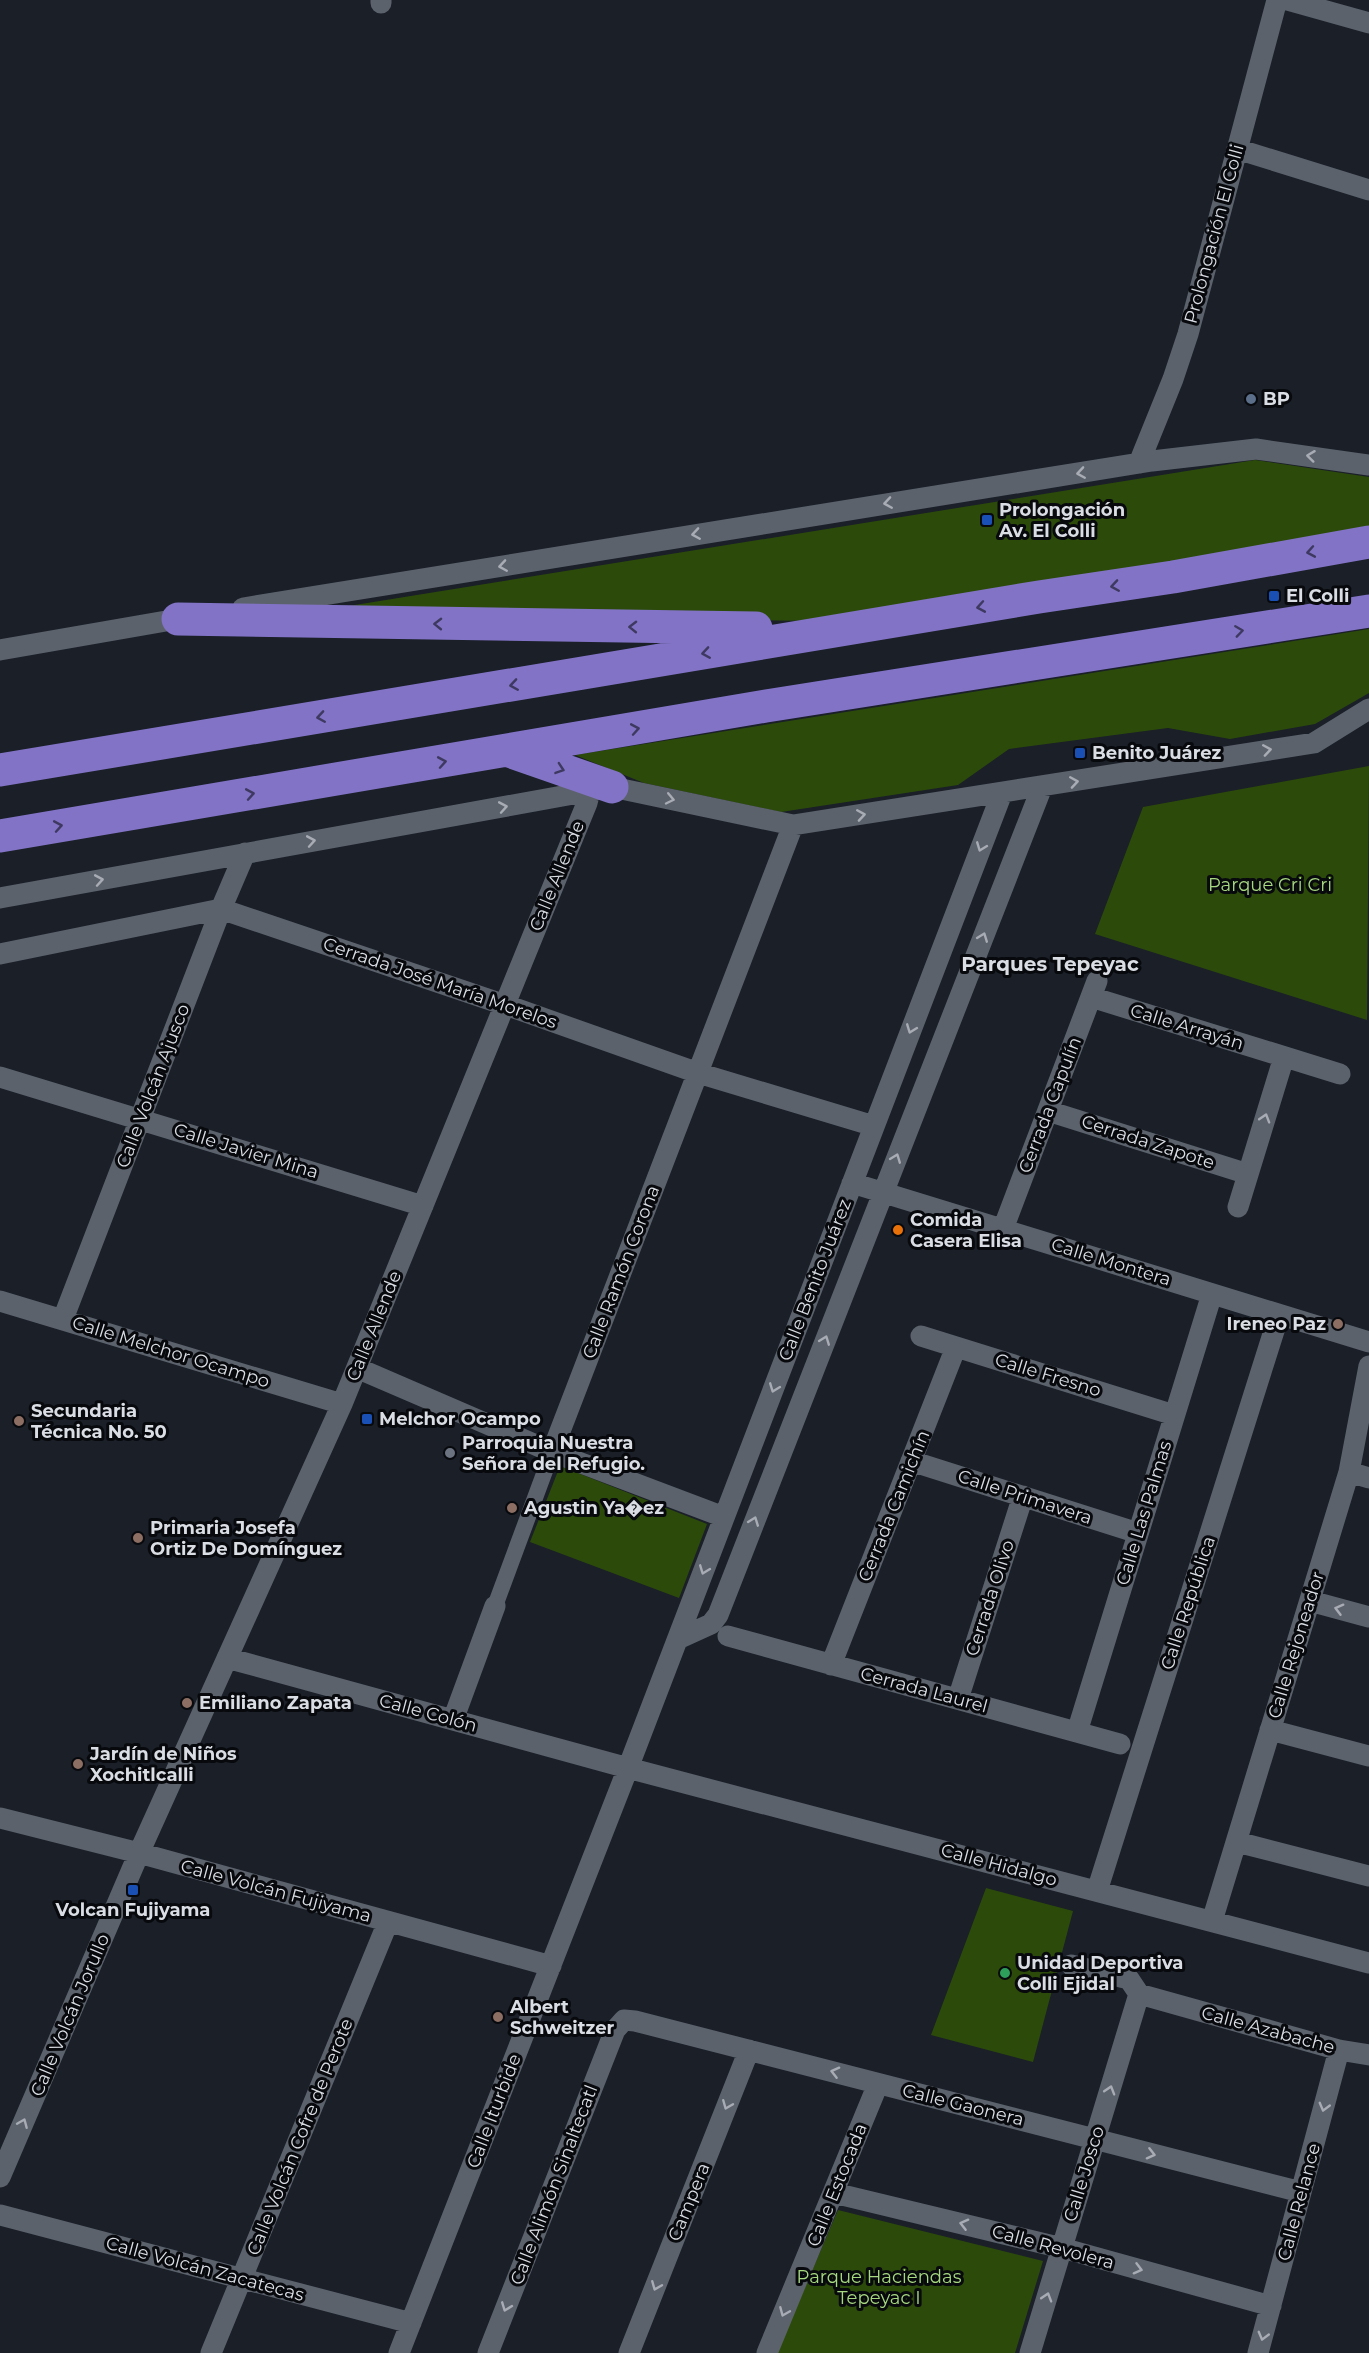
<svg xmlns="http://www.w3.org/2000/svg" width="1369" height="2353" viewBox="0 0 1369 2353" font-family="Montserrat,sans-serif">
  <rect width="100%" height="100%" fill="#1a1f28"/>
  <!-- green -->
  <path fill="#2c4b0a" d="M1255 460 1369 477V532L815 621 299 614Z
    M1369 629V693L1315 724 1230 739 1168 728 1009 749 958 785 781 812 644 783 575 755Z
    M1369 766 1367 1020 1095 934 1143 807Z
    M560 1466 707 1524 679 1598 530 1542Z
    M986 1888 1073 1911 1033 2062 931 2035Z
    M838 2210 1043 2261 1015 2353H777Z"/>
  <g fill="none" stroke-linecap="round" stroke-linejoin="round">
    <!-- pedestrian -->
    <path stroke="#5c626c" stroke-width="16" d="M495 1606 552 1452"/>
    <!-- minor -->
    <path stroke="#5c626c" stroke-width="21" d="M1287 0 1369 23
      M381 3V0
      M1237 149 1369 190
      M1139 463 1173 379 1188 334 1277 0
      M243 608 1152 461 1256 449 1369 465
      M0 650 189 617
      M0 898 612 787 793 825 1314 743 1369 709
      M0 954 221 909 520 1010 698 1073 874 1126
      M1091 997 1340 1074
      M0 1077 423 1206
      M1048 1111 1248 1174
      M852 1183 1369 1342
      M1238 1207 1284 1057
      M1003 1229 1097 981
      M0 1301 342 1404
      M63 1319 221 909 245 853
      M921 1336 1174 1415
      M357 1368 552 1452 724 1517
      M552 1452 793 825
      M911 1461 1138 1533
      M1349 1472 1369 1478
      M1310 1601 1369 1617
      M728 1636 1120 1744
      M678 1639 711 1624 718 1615 1042 787
      M227 1658 628 1768 1369 1963
      M831 1665 956 1347
      M958 1699 1023 1496
      M453 1720 495 1606
      M1270 1730 1369 1756
      M1077 1732 1212 1294
      M0 1818 139 1853 551 1966
      M1237 1842 1369 1876
      M1097 1891 1279 1315
      M1212 1921 1349 1472 1369 1366
      M1071 1965 1129 1979 1139 1994 1339 2050 1369 2055
      M0 2177 139 1853 342 1404 587 803 590 791
      M834 2193 1062 2248 1271 2306
      M0 2215 411 2323
      M211 2353 388 1922
      M399 2353 628 1768 1002 793
      M488 2353 615 2030 624 2020 635 2021 1301 2192
      M629 2353 749 2050
      M767 2353 878 2084
      M1030 2353 1139 1994
      M1258 2353 1339 2050"/>
    <!-- trunk -->
    <path stroke="#8273c6" stroke-width="33" d="M178 619 756 628
      M509 751 612 787
      M0 770 1039 597 1173 577 1369 542
      M0 836 766 706 1369 611"/>
  </g>
  <!-- one-way arrows -->
  <defs><path id="oneway-chevron" d="M-2-3.5L2.5 0L-2 3.5" fill="none" stroke-width="1.6" stroke-linecap="round" stroke-linejoin="round" transform="scale(1.5)"/></defs>
  <g stroke="#a8acb4">
    <use href="#oneway-chevron" transform="translate(1311 456) rotate(-173)"/>
    <use href="#oneway-chevron" transform="translate(1081 473) rotate(171)"/>
    <use href="#oneway-chevron" transform="translate(888 503) rotate(171)"/>
    <use href="#oneway-chevron" transform="translate(696 534) rotate(171)"/>
    <use href="#oneway-chevron" transform="translate(503 566) rotate(171)"/>
    <use href="#oneway-chevron" transform="translate(1267 750) rotate(-9)"/>
    <use href="#oneway-chevron" transform="translate(1074 782) rotate(-9)"/>
    <use href="#oneway-chevron" transform="translate(670 799) rotate(12)"/>
    <use href="#oneway-chevron" transform="translate(503 807) rotate(-10)"/>
    <use href="#oneway-chevron" transform="translate(861 815) rotate(-9)"/>
    <use href="#oneway-chevron" transform="translate(311 841) rotate(-10)"/>
    <use href="#oneway-chevron" transform="translate(981 847) rotate(111)"/>
    <use href="#oneway-chevron" transform="translate(99 880) rotate(-10)"/>
    <use href="#oneway-chevron" transform="translate(983 937) rotate(-69)"/>
    <use href="#oneway-chevron" transform="translate(911 1029) rotate(111)"/>
    <use href="#oneway-chevron" transform="translate(1265 1118) rotate(-73)"/>
    <use href="#oneway-chevron" transform="translate(896 1158) rotate(-69)"/>
    <use href="#oneway-chevron" transform="translate(825 1340) rotate(-69)"/>
    <use href="#oneway-chevron" transform="translate(774 1388) rotate(111)"/>
    <use href="#oneway-chevron" transform="translate(754 1521) rotate(-69)"/>
    <use href="#oneway-chevron" transform="translate(704 1570) rotate(111)"/>
    <use href="#oneway-chevron" transform="translate(1339 1609) rotate(-165)"/>
    <use href="#oneway-chevron" transform="translate(835 2072) rotate(-166)"/>
    <use href="#oneway-chevron" transform="translate(1110 2090) rotate(-73)"/>
    <use href="#oneway-chevron" transform="translate(727 2105) rotate(112)"/>
    <use href="#oneway-chevron" transform="translate(1324 2107) rotate(105)"/>
    <use href="#oneway-chevron" transform="translate(23 2123) rotate(-67)"/>
    <use href="#oneway-chevron" transform="translate(1151 2154) rotate(14)"/>
    <use href="#oneway-chevron" transform="translate(964 2224) rotate(-166)"/>
    <use href="#oneway-chevron" transform="translate(1138 2269) rotate(15)"/>
    <use href="#oneway-chevron" transform="translate(656 2286) rotate(112)"/>
    <use href="#oneway-chevron" transform="translate(1047 2297) rotate(-73)"/>
    <use href="#oneway-chevron" transform="translate(506 2307) rotate(111)"/>
    <use href="#oneway-chevron" transform="translate(784 2312) rotate(113)"/>
    <use href="#oneway-chevron" transform="translate(1263 2336) rotate(105)"/>
  </g>
  <g stroke="#3e3960">
    <use href="#oneway-chevron" transform="translate(1311 552) rotate(170)"/>
    <use href="#oneway-chevron" transform="translate(1115 586) rotate(171)"/>
    <use href="#oneway-chevron" transform="translate(981 607) rotate(170)"/>
    <use href="#oneway-chevron" transform="translate(438 624) rotate(-179)"/>
    <use href="#oneway-chevron" transform="translate(633 627) rotate(-179)"/>
    <use href="#oneway-chevron" transform="translate(1239 631) rotate(-8)"/>
    <use href="#oneway-chevron" transform="translate(706 653) rotate(171)"/>
    <use href="#oneway-chevron" transform="translate(514 685) rotate(171)"/>
    <use href="#oneway-chevron" transform="translate(321 717) rotate(171)"/>
    <use href="#oneway-chevron" transform="translate(635 729) rotate(-10)"/>
    <use href="#oneway-chevron" transform="translate(442 762) rotate(-10)"/>
    <use href="#oneway-chevron" transform="translate(560 769) rotate(19)"/>
    <use href="#oneway-chevron" transform="translate(250 794) rotate(-10)"/>
    <use href="#oneway-chevron" transform="translate(58 826) rotate(-10)"/>
  </g>
  <!-- markers -->
  <circle fill="#5c6f8a" stroke="#07090d" stroke-width="2" cx="1251" cy="399" r="6"/>
  <g fill="#1a4fb4" stroke="#07090d" stroke-width="2">
    <rect x="981" y="514" width="12" height="12" rx="3"/>
    <rect x="1268" y="590" width="12" height="12" rx="3"/>
    <rect x="1074" y="747" width="12" height="12" rx="3"/>
    <rect x="361" y="1413" width="12" height="12" rx="3"/>
    <rect x="127" y="1884" width="12" height="12" rx="3"/>
  </g>
  <circle fill="#e8710a" stroke="#07090d" stroke-width="2" cx="898" cy="1230" r="6"/>
  <g fill="#8d6e63" stroke="#07090d" stroke-width="2">
    <circle cx="1338" cy="1324" r="6"/>
    <circle cx="19" cy="1421" r="6"/>
    <circle cx="512" cy="1508" r="6"/>
    <circle cx="138" cy="1538" r="6"/>
    <circle cx="187" cy="1703" r="6"/>
    <circle cx="78" cy="1764" r="6"/>
    <circle cx="498" cy="2017" r="6"/>
  </g>
  <circle fill="#6b7280" stroke="#07090d" stroke-width="2" cx="450" cy="1453" r="6"/>
  <circle fill="#2e9e5b" stroke="#07090d" stroke-width="2" cx="1005" cy="1973" r="6"/>
  <g text-anchor="middle" stroke-width="6" stroke-linejoin="round" paint-order="stroke">
    <!-- street labels -->
    <g font-size="18" fill="#dadee4" stroke="#07090d">
      <text transform="translate(1214 234) rotate(-75)" y="6">Prolongación El Colli</text>
      <text transform="translate(557 876) rotate(-68)" y="6">Calle Allende</text>
      <text transform="translate(440 983) rotate(19)" y="6">Cerrada José María Morelos</text>
      <text transform="translate(1187 1027) rotate(17)" y="6">Calle Arrayán</text>
      <text transform="translate(153 1086) rotate(-69)" y="6">Calle Volcán Ajusco</text>
      <text transform="translate(1050 1105) rotate(-69)" y="6">Cerrada Capulín</text>
      <text transform="translate(1148 1142) rotate(18)" y="6">Cerrada Zapote</text>
      <text transform="translate(246 1151) rotate(17)" y="6">Calle Javier Mina</text>
      <text transform="translate(1111 1262) rotate(17)" y="6">Calle Montera</text>
      <text transform="translate(621 1272) rotate(-69)" y="6">Calle Ramón Corona</text>
      <text transform="translate(815 1280) rotate(-69)" y="6">Calle Benito Juárez</text>
      <text transform="translate(374 1326) rotate(-68)" y="6">Calle Allende</text>
      <text transform="translate(171 1352) rotate(17)" y="6">Calle Melchor Ocampo</text>
      <text transform="translate(1048 1375) rotate(17)" y="6">Calle Fresno</text>
      <text transform="translate(1025 1497) rotate(18)" y="6">Calle Primavera</text>
      <text transform="translate(894 1506) rotate(-68)" y="6">Cerrada Camichín</text>
      <text transform="translate(1144 1513) rotate(-73)" y="6">Calle Las Palmas</text>
      <text transform="translate(990 1598) rotate(-72)" y="6">Cerrada Olivo</text>
      <text transform="translate(1188 1603) rotate(-72)" y="6">Calle República</text>
      <text transform="translate(1296 1645) rotate(-73)" y="6">Calle Rejoneador</text>
      <text transform="translate(924 1690) rotate(15)" y="6">Cerrada Laurel</text>
      <text transform="translate(428 1713) rotate(15)" y="6">Calle Colón</text>
      <text transform="translate(999 1865) rotate(15)" y="6">Calle Hidalgo</text>
      <text transform="translate(276 1891) rotate(15)" y="6">Calle Volcán Fujiyama</text>
      <text transform="translate(70 2015) rotate(-67)" y="6">Calle Volcán Jorullo</text>
      <text transform="translate(1268 2030) rotate(15)" y="6">Calle Azabache</text>
      <text transform="translate(963 2105) rotate(14)" y="6">Calle Gaonera</text>
      <text transform="translate(494 2111) rotate(-69)" y="6">Calle Iturbide</text>
      <text transform="translate(300 2137) rotate(-68)" y="6">Calle Volcán Cofre de Perote</text>
      <text transform="translate(1084 2174) rotate(-73)" y="6">Calle Josco</text>
      <text transform="translate(554 2185) rotate(-69)" y="6">Calle Alimón Sinaltecatl</text>
      <text transform="translate(837 2185) rotate(-68)" y="6">Calle Estocada</text>
      <text transform="translate(689 2202) rotate(-68)" y="6">Campera</text>
      <text transform="translate(1299 2202) rotate(-75)" y="6">Calle Relance</text>
      <text transform="translate(1053 2247) rotate(15)" y="6">Calle Revolera</text>
      <text transform="translate(205 2269) rotate(15)" y="6">Calle Volcán Zacatecas</text>
    </g>
    <!-- poi labels -->
    <g font-size="18" font-weight="bold" fill="#dadee4" stroke="#07090d" text-anchor="start">
      <text x="1263" y="405">BP</text>
      <text x="999" y="516">Prolongación<tspan x="999" dy="21">Av. El Colli</tspan></text>
      <text x="1286" y="602">El Colli</text>
      <text x="1092" y="759">Benito Juárez</text>
      <text x="910" y="1226">Comida<tspan x="910" dy="21">Casera Elisa</tspan></text>
      <text x="1326" y="1330" text-anchor="end">Ireneo Paz</text>
      <text x="31" y="1417">Secundaria<tspan x="31" dy="21">Técnica No. 50</tspan></text>
      <text x="379" y="1425">Melchor Ocampo</text>
      <text x="462" y="1449">Parroquia Nuestra<tspan x="462" dy="21">Señora del Refugio.</tspan></text>
      <text x="524" y="1514">Agustin Ya�ez</text>
      <text x="150" y="1534">Primaria Josefa<tspan x="150" dy="21">Ortiz De Domínguez</tspan></text>
      <text x="199" y="1709">Emiliano Zapata</text>
      <text x="90" y="1760">Jardín de Niños<tspan x="90" dy="21">Xochitlcalli</tspan></text>
      <text x="133" y="1916" text-anchor="middle">Volcan Fujiyama</text>
      <text x="1017" y="1969">Unidad Deportiva<tspan x="1017" dy="21">Colli Ejidal</tspan></text>
      <text x="510" y="2013">Albert<tspan x="510" dy="21">Schweitzer</tspan></text>
    </g>
    <!-- park labels -->
    <g font-size="18" fill="#a7d980" stroke="#07090d">
      <text x="1270" y="891">Parque Cri Cri</text>
      <text x="879" y="2283">Parque Haciendas<tspan x="879" dy="21">Tepeyac I</tspan></text>
    </g>
    <!-- neighbourhood labels -->
    <g font-size="20" font-weight="bold" fill="#dadee4" stroke="#07090d">
      <text x="1050" y="971">Parques Tepeyac</text>
    </g>
  </g>
</svg>
